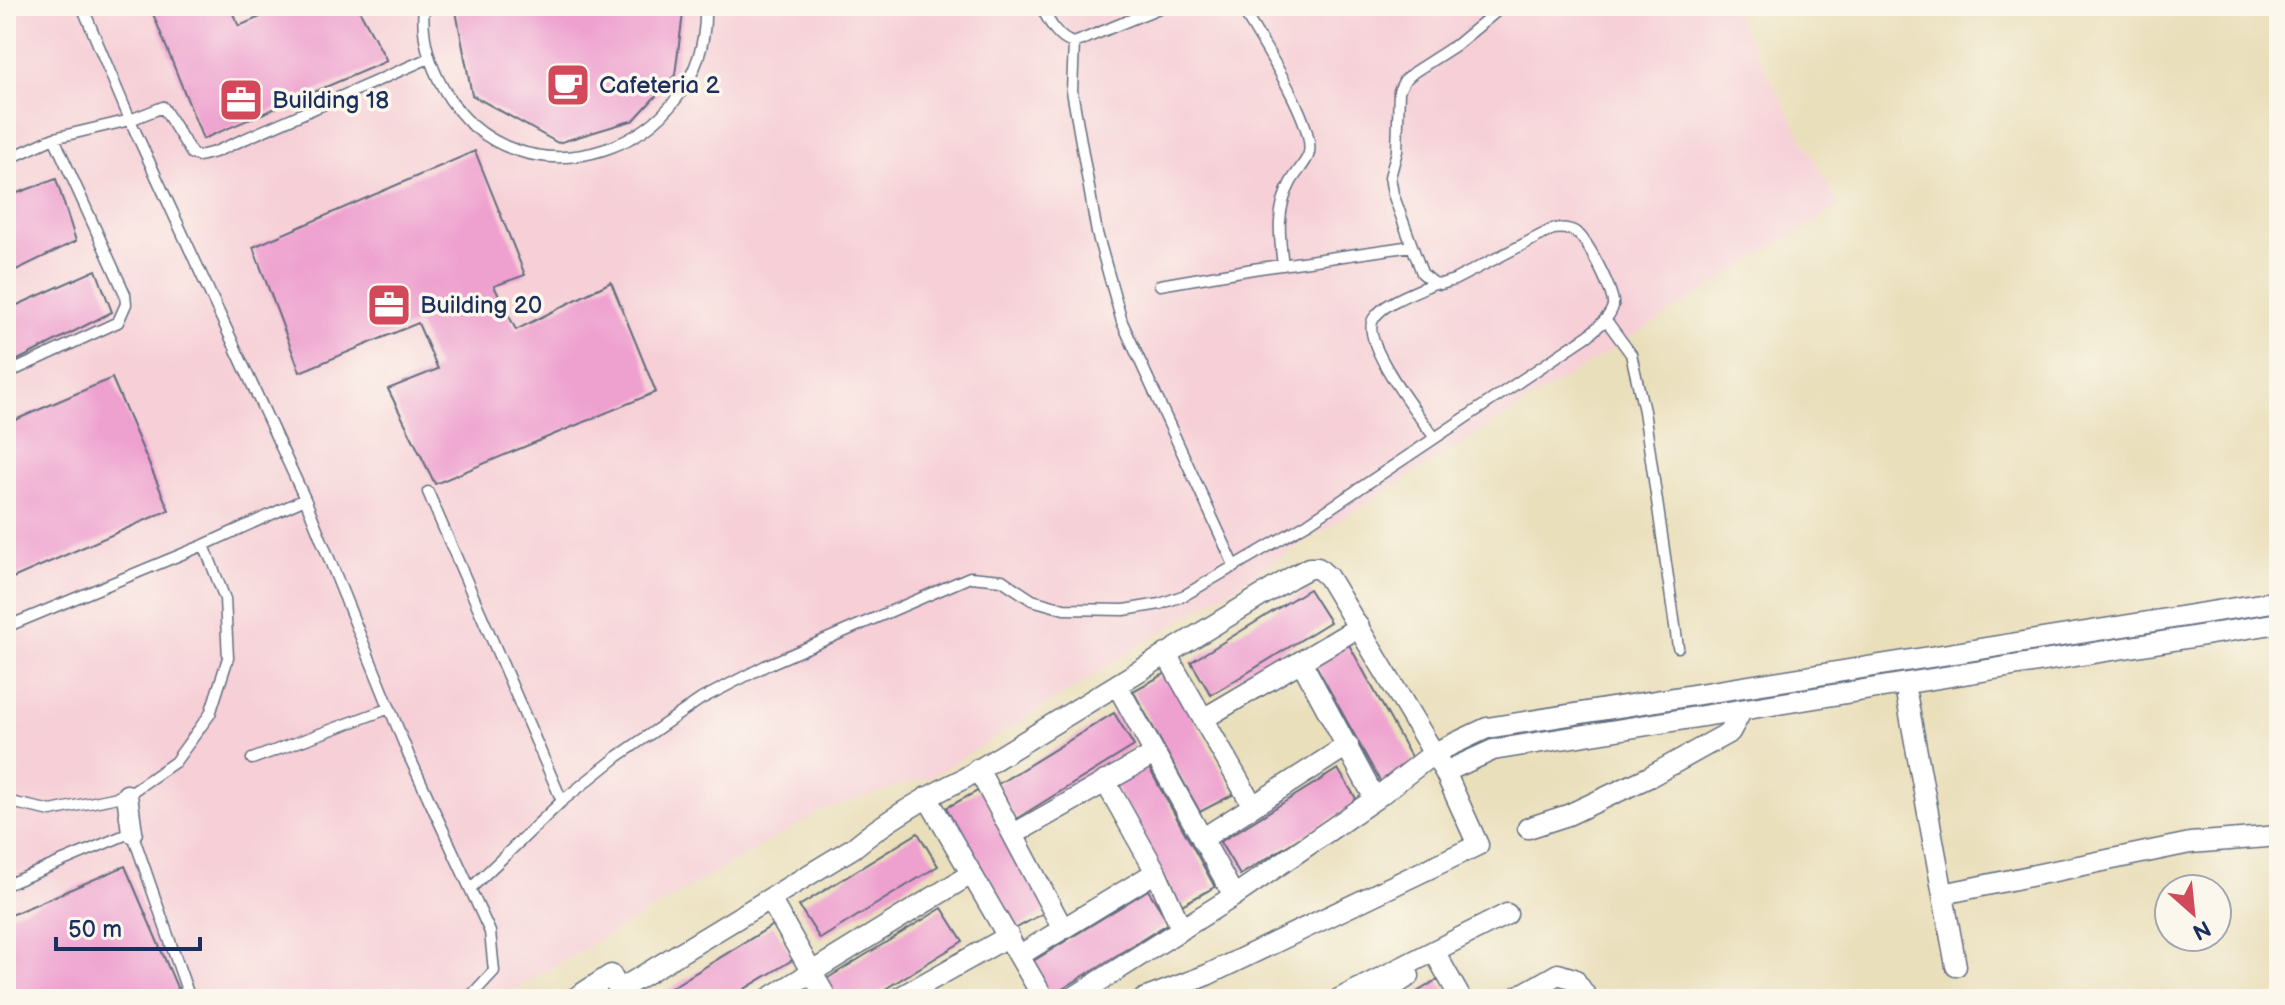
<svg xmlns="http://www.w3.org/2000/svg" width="2285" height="1005" viewBox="0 0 2285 1005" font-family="'Balsamiq Sans',sans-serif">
  <rect width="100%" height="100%" fill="#fbf7ec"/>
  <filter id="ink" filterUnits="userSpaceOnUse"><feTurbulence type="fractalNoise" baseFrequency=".0125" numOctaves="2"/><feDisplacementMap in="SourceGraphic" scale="16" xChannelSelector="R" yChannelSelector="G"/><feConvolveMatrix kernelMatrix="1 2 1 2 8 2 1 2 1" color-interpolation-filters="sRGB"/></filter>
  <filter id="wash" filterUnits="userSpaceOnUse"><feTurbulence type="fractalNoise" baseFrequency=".006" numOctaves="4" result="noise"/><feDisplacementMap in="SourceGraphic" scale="32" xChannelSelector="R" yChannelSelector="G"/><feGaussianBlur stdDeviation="1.8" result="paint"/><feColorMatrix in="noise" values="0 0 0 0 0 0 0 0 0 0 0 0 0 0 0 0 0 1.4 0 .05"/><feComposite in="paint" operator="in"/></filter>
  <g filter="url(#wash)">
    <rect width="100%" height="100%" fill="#eadfbb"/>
    <!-- built -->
    <path fill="#f6cfd7" d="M6 6H1731L1839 206 935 775 823 810 519 987 505 999H6Z"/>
    <g id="blocks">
      <!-- building -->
      <path fill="#eea0cf" d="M150 6H229L239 26 286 6H357L387 61 203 139Z
        M455 6H684L675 75 634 120 558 143 472 95Z
        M475 151 525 275 494 286 516 330 611 282 656 392 435 484 388 389 438 369 418 323 300 372 253 247Z
        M56 179 76 241 6 275V197Z
        M96 270 112 312 6 366V310Z
        M112 378 169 510 6 581V424Z
        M1309 589 1330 622 1211 695 1191 662Z
        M1348 643 1415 764 1381 783 1314 662Z
        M1168 672 1234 794 1200 812 1133 691Z
        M1114 713 1134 746 1016 819 995 786Z
        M1148 766 1215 887 1180 906 1114 785Z
        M1338 769 1358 802 1240 875 1220 842Z
        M981 789 1047 911 1013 930 946 808Z
        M918 833 938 866 820 939 799 906Z
        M125 866 182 999H6V917Z
        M1148 890 1169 923 1051 996 1030 963Z
        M942 908 963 941 869 999H834L823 981Z
        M773 925 794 959 728 999H653Z
        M1438 979 1451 999H1406Z"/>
    </g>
  </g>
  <g filter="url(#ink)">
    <use href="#blocks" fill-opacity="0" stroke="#636d7f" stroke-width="2"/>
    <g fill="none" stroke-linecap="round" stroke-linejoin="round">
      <!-- service casing -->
      <g stroke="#636d7f" stroke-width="13">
        <path id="service" d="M82 6 130 120 305 499 409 756 490 932 494 971 468 999
          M424 6C421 35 429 63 443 88 516 217 711 151 705 6
          M1041 6C1048 20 1058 40 1074 43L1164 6
          M1241 7C1256 33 1320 129 1308 156 1304 165 1296 173 1291 182 1276 209 1279 235 1283 265
          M1074 43 1072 91 1097 233 1122 322 1235 567
          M6 160 54 138 130 120 163 107 192 154 199 156 215 152 429 58
          M1434 283C1416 292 1386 301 1374 318 1358 340 1420 417 1435 438
          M1160 285 1253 269 1412 246
          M1606 320 1631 354 1644 411 1678 647
          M6 374 118 322 126 304 125 294 54 138
          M428 492 562 801
          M6 627 204 545 305 499
          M252 759 390 708
          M6 801 51 811 127 795 175 762 210 714 228 658 225 599 204 545
          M6 885 132 832 190 999
          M470 889 562 801 617 757 701 699 767 665 970 577 1002 580 1032 600 1064 609 1124 610 1160 604 1185 595 1308 523 1589 335C1597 327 1610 318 1613 306 1615 294 1588 241 1577 233 1570 228 1562 228 1553 229L1454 280 1441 284 1434 283 1422 273 1393 194 1390 177 1397 151 1399 91 1404 81 1414 72 1456 45 1503 6"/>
      </g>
      <!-- minor casing -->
      <g stroke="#636d7f" stroke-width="23">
        <path id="minor" d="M1166 654 1253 806
          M1301 661 1375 799
          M1117 685 1234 896
          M1907 698 1956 966
          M1203 719 1359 627
          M978 769 1063 929
          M1445 772 1493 750 2279 623
          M1105 781 1156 872 1181 928
          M127 795 132 832
          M927 797 1044 999
          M1528 828 1568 815 1649 777 1730 732 1742 710
          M1014 834 1154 754
          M1202 839 1348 745
          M1943 894 2190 843 2279 836
          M770 899 827 999
          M1434 951 1461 999
          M1020 955 1156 872
          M574 999 611 975 619 990
          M624 999 619 990 853 848C888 819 924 798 965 778L1292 577 1309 568H1318L1328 577 1445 772 1478 845 1207 975 1144 999
          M768 999 971 874
          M897 999 1009 936
          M1071 999 1234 896 1375 799 1434 753 1487 728 2279 601
          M1339 999 1507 914
          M1374 999 1409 976
          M1514 999 1558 974 1574 979 1588 999"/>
      </g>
      <!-- service -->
      <use href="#service" stroke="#fff" stroke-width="10"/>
      <!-- minor -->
      <use href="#minor" stroke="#fff" stroke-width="20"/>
    </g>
  </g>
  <!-- icons -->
  <defs>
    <g id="cafe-square" transform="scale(2.3)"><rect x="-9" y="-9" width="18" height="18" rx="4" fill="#d1495b" stroke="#fbf7ec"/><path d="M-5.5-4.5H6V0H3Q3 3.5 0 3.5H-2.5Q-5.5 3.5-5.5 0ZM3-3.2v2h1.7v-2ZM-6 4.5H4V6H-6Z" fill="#fff"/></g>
    <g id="office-square" transform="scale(2.3)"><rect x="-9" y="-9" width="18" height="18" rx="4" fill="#d1495b" stroke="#fbf7ec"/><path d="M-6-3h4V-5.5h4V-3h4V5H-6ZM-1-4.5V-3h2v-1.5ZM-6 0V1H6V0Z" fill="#fff"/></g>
  </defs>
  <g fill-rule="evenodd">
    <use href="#cafe-square" x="568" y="85"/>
    <use href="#office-square" x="241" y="100"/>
    <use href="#office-square" x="389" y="305"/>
  </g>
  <g text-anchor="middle" stroke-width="7" stroke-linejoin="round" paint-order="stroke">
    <!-- poi labels -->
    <g font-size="24" fill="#1b2f5e" stroke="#fbf7ec" text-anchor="start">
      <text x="599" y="93">Cafeteria 2</text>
      <text x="272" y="108">Building 18</text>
      <text x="420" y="313">Building 20</text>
    </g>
  </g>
  <!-- margin -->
  <rect width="2285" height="1005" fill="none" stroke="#fbf7ec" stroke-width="32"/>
  <!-- north arrow -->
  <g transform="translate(2193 913) rotate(153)"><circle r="38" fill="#fbf7ec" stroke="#a1a7b3" stroke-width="2"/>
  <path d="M0-6L14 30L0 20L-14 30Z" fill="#d1495b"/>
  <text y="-12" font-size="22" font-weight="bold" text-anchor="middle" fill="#1b2f5e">N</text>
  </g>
  <!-- scale -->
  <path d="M56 937v12h144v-12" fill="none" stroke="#1b2f5e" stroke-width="4"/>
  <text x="68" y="937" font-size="24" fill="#1b2f5e" stroke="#fbf7ec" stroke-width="6" paint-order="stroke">50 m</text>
</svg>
